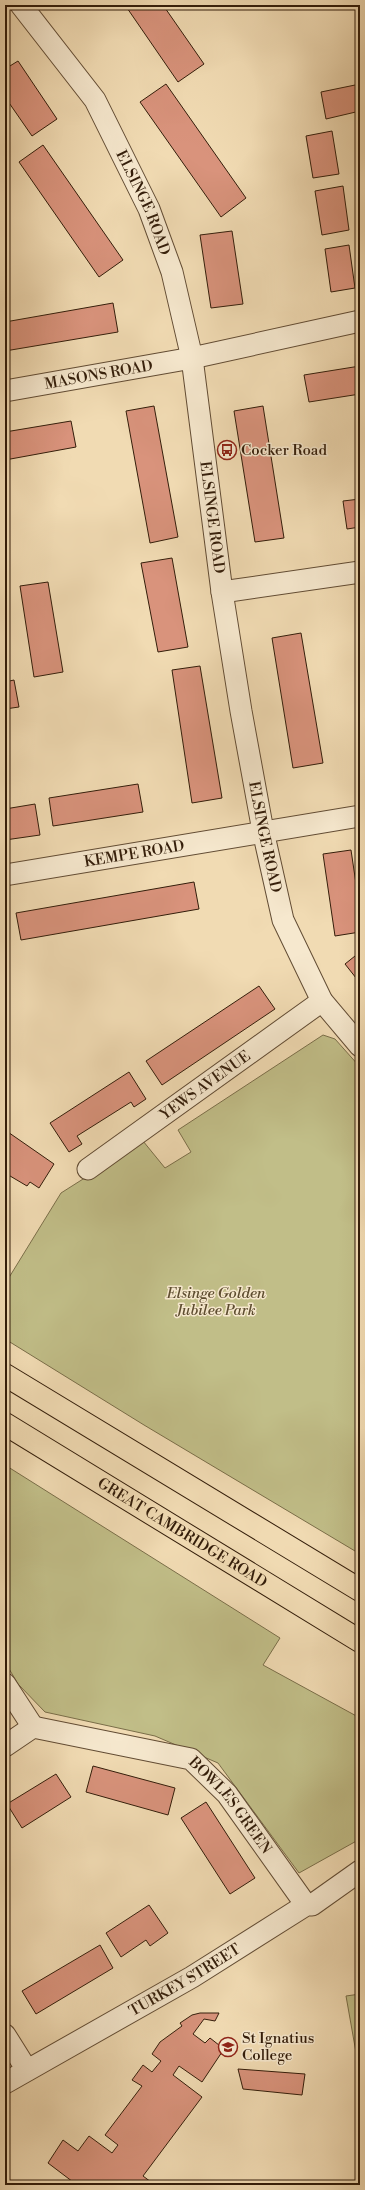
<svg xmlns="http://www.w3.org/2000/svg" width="365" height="2190" viewBox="0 0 365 2190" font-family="'Libre Bodoni',serif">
  <rect width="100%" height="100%" fill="#f1dbb3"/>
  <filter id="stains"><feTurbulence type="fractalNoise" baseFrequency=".005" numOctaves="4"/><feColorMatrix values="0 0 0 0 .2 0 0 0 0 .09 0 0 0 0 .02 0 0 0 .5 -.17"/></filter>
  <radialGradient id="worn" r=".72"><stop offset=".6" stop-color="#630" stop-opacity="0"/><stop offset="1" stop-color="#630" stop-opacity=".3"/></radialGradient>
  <!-- green -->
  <path fill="#c1be88" stroke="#7a6e49" d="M323 1035 335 1039 360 1067V1554L144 1425 5 1339V1284L61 1193 143 1141 165 1168 191 1152 178 1130Z
    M5 1465 280 1638 263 1665 360 1718V1839L299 1873 218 1763 155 1736 45 1712 18 1684 5 1662Z
    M360 1994V2075L346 1996Z"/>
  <!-- building -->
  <path fill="#d9937c" stroke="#331d0a" d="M125 5H163L204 64 178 82Z
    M18 61 57 119 32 136 5 97V69Z
    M166 84 246 198 221 217 140 102Z
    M360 84V111L326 119 321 92Z
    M332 131 339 174 313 178 306 136Z
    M43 145 123 260 99 277 19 162Z
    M343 186 349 230 322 235 315 191Z
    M232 231 243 304 211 308 200 235Z
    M349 245 355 288 331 292 325 249Z
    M113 303 118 332 5 351V322Z
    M360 366V394L309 402 304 375Z
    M154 406 178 537 150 543 126 411Z
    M263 406 284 538 255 542 234 411Z
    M71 421 76 447 5 460V432Z
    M360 499V527L347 529 343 501Z
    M172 558 188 647 158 652 141 563Z
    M48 582 63 672 34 677 20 586Z
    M301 633 323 763 293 768 272 638Z
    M200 666 222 798 192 803 172 670Z
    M14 680 19 707 5 709V682Z
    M138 784 143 812 53 826 49 798Z
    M35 804 40 835 5 840V809Z
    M351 850 360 911V932L335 936 323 854Z
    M194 882 199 909 21 940 16 913Z
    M360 952V983L345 964Z
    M259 986 275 1009 162 1085 146 1061Z
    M129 1072 146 1099 134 1107 131 1102 77 1136 82 1144 69 1152 50 1123Z
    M5 1130 54 1164 39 1188 30 1182 27 1186 5 1173Z
    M93 1766 175 1788 168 1815 86 1792Z
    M56 1774 71 1797 22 1828 7 1804Z
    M206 1802 255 1878 230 1894 181 1818Z
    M149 1905 168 1933 150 1946 146 1940 121 1957 106 1933Z
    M100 1945 113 1968 36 2014 22 1991Z
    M200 2013H219L215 2021 204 2019 193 2034 205 2043 210 2038 224 2049 202 2082 179 2066 173 2075 202 2097 143 2176 155 2185H77L48 2163 63 2140 78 2151 89 2136 112 2153 118 2145 105 2135 142 2086 132 2080 143 2065 152 2072 161 2061 152 2054 160 2042 182 2026 180 2023 192 2015Z
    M238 2069 305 2074 302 2095 243 2089Z"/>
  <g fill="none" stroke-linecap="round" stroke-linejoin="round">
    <!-- minor casing -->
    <g stroke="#624c34" stroke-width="23">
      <g id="minor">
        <path id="s1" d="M21 5 95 100 149 209 172 272 192 358 222 592 241 711 263 831 283 920 322 1001 360 1046"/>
        <path id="s2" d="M5 391 192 358 360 321"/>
        <path d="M222 592 360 572"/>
        <path id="s3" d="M5 875 360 816"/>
        <path id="s4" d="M88 1169 322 1001"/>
        <path d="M5 1684 33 1727"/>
        <path id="s5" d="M5 1746 33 1727 191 1759 227 1794 306 1905"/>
        <path d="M5 2035 27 2070"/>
        <path id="s6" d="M5 2083 192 1977 306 1905H312L360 1871"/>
      </g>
    </g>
    <!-- trunk casing -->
    <g stroke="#331d0a" stroke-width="24">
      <g id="trunk">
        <path d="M5 1375 360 1590"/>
        <path id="s7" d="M5 1424 360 1641"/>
      </g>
    </g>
    <!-- minor -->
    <use href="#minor" stroke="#f6e8ce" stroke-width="21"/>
    <!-- trunk -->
    <use href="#trunk" stroke="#f1dbb3" stroke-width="22"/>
  </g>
  <!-- icons -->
  <defs>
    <g id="bus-ring" transform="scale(1)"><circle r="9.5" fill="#f6e8ce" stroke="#8f2418" stroke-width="1.5"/><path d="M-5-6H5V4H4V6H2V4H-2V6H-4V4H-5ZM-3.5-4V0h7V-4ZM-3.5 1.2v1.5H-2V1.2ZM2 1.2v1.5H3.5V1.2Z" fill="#8f2418"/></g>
    <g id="school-ring" transform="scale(1)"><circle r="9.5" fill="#f6e8ce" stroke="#8f2418" stroke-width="1.5"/><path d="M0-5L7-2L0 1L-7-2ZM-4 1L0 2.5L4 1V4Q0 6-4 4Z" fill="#8f2418"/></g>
  </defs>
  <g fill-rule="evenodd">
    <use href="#bus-ring" x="227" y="450"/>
    <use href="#school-ring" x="228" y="2047"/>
  </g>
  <g text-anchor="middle" stroke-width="3" stroke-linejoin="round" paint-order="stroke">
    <!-- street labels -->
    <g font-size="15" fill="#331d0a" stroke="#f6e8ce">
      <text dy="5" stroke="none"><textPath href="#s1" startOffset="234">ELSINGE ROAD</textPath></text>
      <text dy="5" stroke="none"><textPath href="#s2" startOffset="95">MASONS ROAD</textPath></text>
      <text dy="5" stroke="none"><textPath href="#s1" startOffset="558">ELSINGE ROAD</textPath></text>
      <text dy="5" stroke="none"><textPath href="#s1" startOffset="882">ELSINGE ROAD</textPath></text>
      <text dy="5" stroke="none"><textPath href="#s3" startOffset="131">KEMPE ROAD</textPath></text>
      <text dy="5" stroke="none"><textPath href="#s4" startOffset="144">YEWS AVENUE</textPath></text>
      <text dy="5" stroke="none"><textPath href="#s7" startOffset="208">GREAT CAMBRIDGE ROAD</textPath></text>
      <text dy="5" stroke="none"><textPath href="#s5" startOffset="256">BOWLES GREEN</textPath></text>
      <text dy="5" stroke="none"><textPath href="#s6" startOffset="207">TURKEY STREET</textPath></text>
    </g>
    <!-- poi labels -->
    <g font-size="15" fill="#331d0a" stroke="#f6e8ce" text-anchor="start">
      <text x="241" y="455">Cocker Road</text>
      <text x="242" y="2043">St Ignatius<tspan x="242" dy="17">College</tspan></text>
    </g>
    <!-- park labels -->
    <g font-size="15" font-style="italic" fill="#5e4d30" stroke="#f6e8ce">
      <text x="216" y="1298">Elsinge Golden<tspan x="216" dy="17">Jubilee Park</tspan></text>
    </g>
  </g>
  <!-- margin -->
  <rect width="365" height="2190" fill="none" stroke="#f1dbb3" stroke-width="20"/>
  <rect x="6" y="6" width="353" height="2178" fill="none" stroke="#331d0a" stroke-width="2"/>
  <rect x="10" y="10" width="345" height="2170" fill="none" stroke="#331d0a"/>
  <rect width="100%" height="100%" filter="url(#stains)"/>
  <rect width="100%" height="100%" fill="url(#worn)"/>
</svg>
